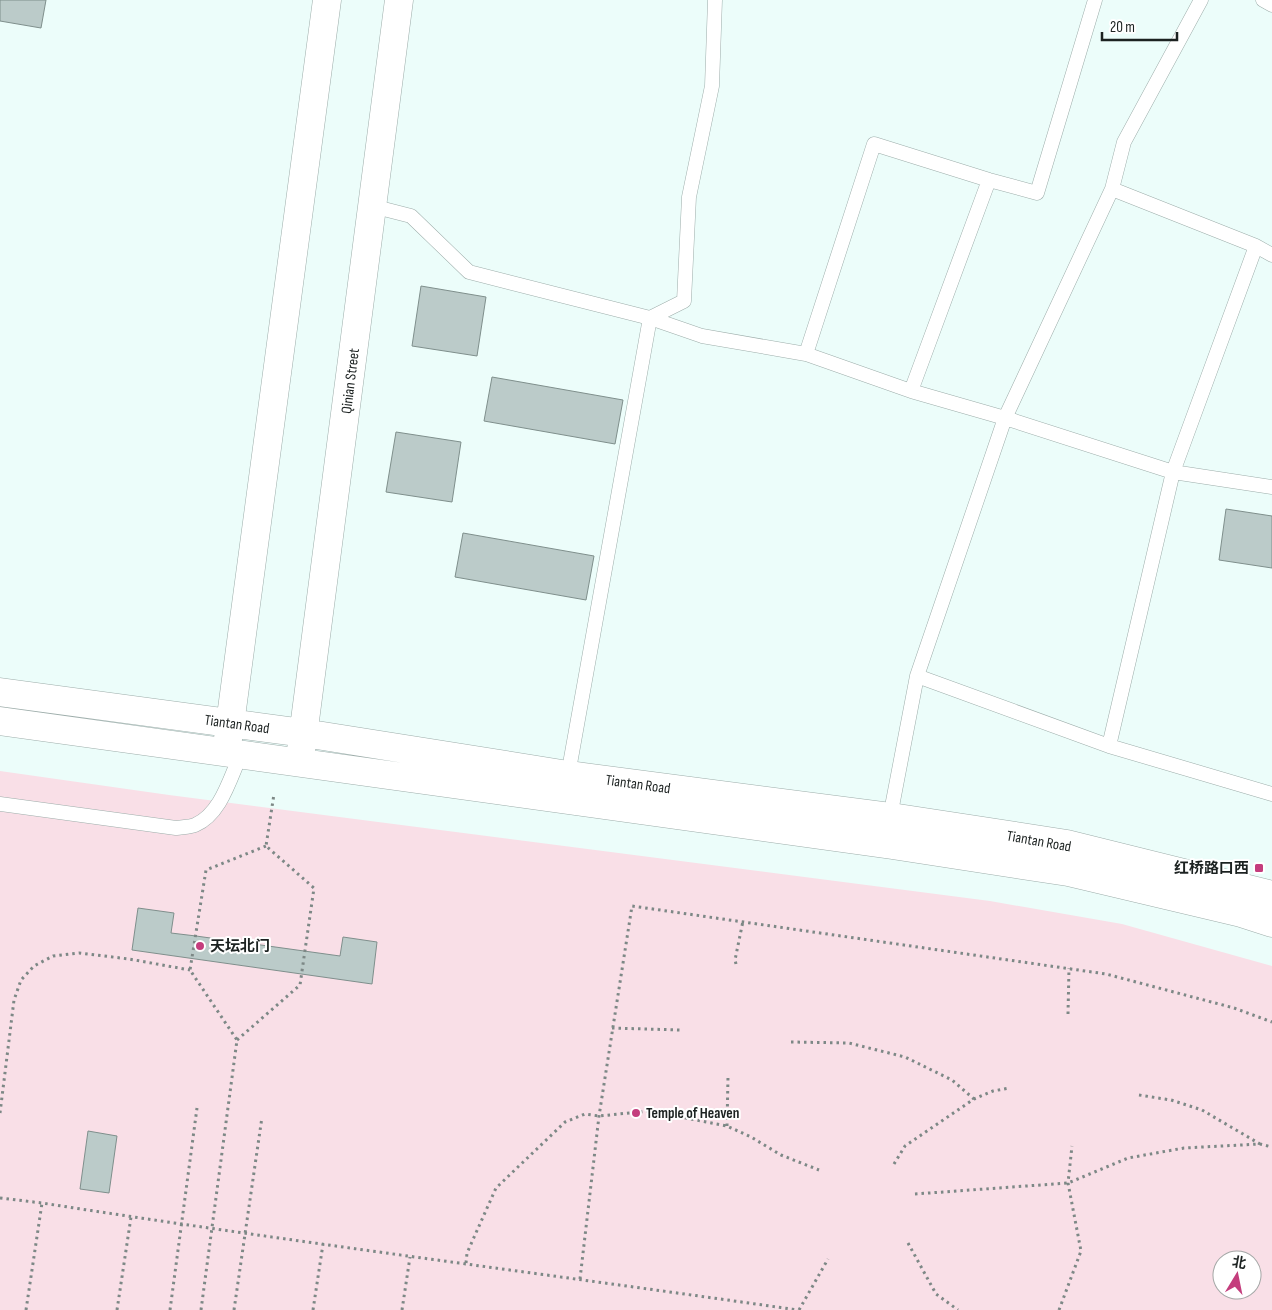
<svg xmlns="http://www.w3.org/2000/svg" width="1272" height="1310" viewBox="0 0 1272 1310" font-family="'Sofia Sans Condensed','Noto Sans SC',sans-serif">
  <rect width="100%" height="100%" fill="#ecfdfa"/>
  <!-- green -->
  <path fill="#f9dfe7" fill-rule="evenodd" d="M0 771 169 795 990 901 1122 924 1272 966V1310H0ZM1222 1260H1252V1290H1222Z"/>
  <!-- building -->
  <path fill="#bbcbc9" stroke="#7f8f8c" d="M0 0H46L41 28 0 21Z
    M421 286 486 297 477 356 412 346Z
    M492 377 623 400 615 444 484 421Z
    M396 432 461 442 452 502 386 492Z
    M1226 509 1272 516V568L1219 560Z
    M463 533 594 556 586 600 455 577Z
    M138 908 174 913 171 933 196 936 340 956 343 937 377 942 372 984 132 950Z
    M88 1131 117 1136 109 1193 80 1189Z"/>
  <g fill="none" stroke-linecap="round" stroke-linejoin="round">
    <!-- lane casing -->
    <g stroke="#9dadaa" stroke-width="15">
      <path id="lane" d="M1263 0 1272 5
        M1112 189 1256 246 1272 255
        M372 206 411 216 469 272 650 318 702 336 806 354 911 391 1005 418 1173 472 1272 487
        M806 354 874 144 989 180 1037 193 1095 0
        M911 391 989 180
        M917 676 1109 746 1272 794
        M1109 746 1173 472 1256 246
        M568 775 650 318 684 301 689 197 712 86 715 0
        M0 804 176 828C182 827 190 827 195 825 221 814 230 778 241 754
        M890 817 917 676 1005 418 1112 189 1124 142 1201 0"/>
    </g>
    <!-- secondary casing -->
    <g stroke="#9dadaa" stroke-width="29">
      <path id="secondary" d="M0 692 304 733 568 775 890 817 1067 844 1272 895
        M0 721 892 845 1068 872 1241 913 1272 923
        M228 739 327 0
        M301 751 399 0"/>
    </g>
    <!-- path -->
    <path stroke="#7d8886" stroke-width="3" stroke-dasharray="2.5 4" stroke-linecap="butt" d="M736 964 735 960 743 921
      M1068 1014 1069 968
      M612 1028 681 1030
      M237 1040 300 985 314 888 266 846 274 794
      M791 1042 849 1043 905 1057 952 1080 974 1099
      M1139 1095 1171 1100 1202 1110 1260 1144
      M0 1113 14 1000 21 980 34 966 53 956 79 953 129 959 190 970
      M727 1126 728 1077
      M894 1164 905 1146 974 1099 993 1091 1009 1088
      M915 1194 1068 1183 1128 1158 1184 1148 1260 1144 1272 1147
      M0 1198 42 1203C293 1242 546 1274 798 1310
      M908 1243 936 1294 958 1310
      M466 1263 467 1253 496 1188 565 1122 585 1114 599 1116 649 1111 727 1126 751 1137 781 1155 819 1170
      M580 1279 599 1116 632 906 1106 974 1234 1008 1272 1022
      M26 1310 42 1203
      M117 1310 131 1217
      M170 1310 197 1108
      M201 1310 237 1040 190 970 206 870 266 846
      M234 1310 262 1117
      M313 1310 323 1244
      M402 1310 410 1257
      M799 1310 828 1259
      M1059 1310 1081 1251 1068 1183 1072 1146"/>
    <!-- lane -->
    <use href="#lane" stroke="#fff" stroke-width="14"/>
    <!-- secondary -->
    <use href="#secondary" stroke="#fff" stroke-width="28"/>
  </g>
  <!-- markers -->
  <g fill="#c43d7d" stroke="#fff" stroke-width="2">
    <rect x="1254" y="863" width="10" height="10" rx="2.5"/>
    <circle cx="200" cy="946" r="5"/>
    <circle cx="636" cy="1113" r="5"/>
  </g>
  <g text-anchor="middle" stroke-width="4" stroke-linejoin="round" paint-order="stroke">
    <!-- street labels -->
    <g font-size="15" fill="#1c2221" stroke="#fff">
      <text transform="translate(350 381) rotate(-83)" y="5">Qinian Street</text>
      <text transform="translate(237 724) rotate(8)" y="5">Tiantan Road</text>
      <text transform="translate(638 784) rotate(8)" y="5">Tiantan Road</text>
      <text transform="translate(1039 841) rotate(10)" y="5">Tiantan Road</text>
    </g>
    <!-- poi labels -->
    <g font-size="15" font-weight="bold" fill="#1c2221" stroke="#fff" text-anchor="start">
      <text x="1249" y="873" text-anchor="end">红桥路口西</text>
      <text x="210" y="951">天坛北门</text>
      <text x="646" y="1118">Temple of Heaven</text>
    </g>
  </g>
  <!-- north arrow -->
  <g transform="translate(1237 1275) rotate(10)"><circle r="24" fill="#ffffff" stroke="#a4a7a6"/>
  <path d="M0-4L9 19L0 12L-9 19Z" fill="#c43d7d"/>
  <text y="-8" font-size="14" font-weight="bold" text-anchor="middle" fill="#1c2221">北</text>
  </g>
  <!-- scale -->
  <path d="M1102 32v8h75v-8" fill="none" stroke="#1c2221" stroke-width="2.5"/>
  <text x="1110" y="32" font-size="15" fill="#1c2221" stroke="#ffffff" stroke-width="4" paint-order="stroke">20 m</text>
</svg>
